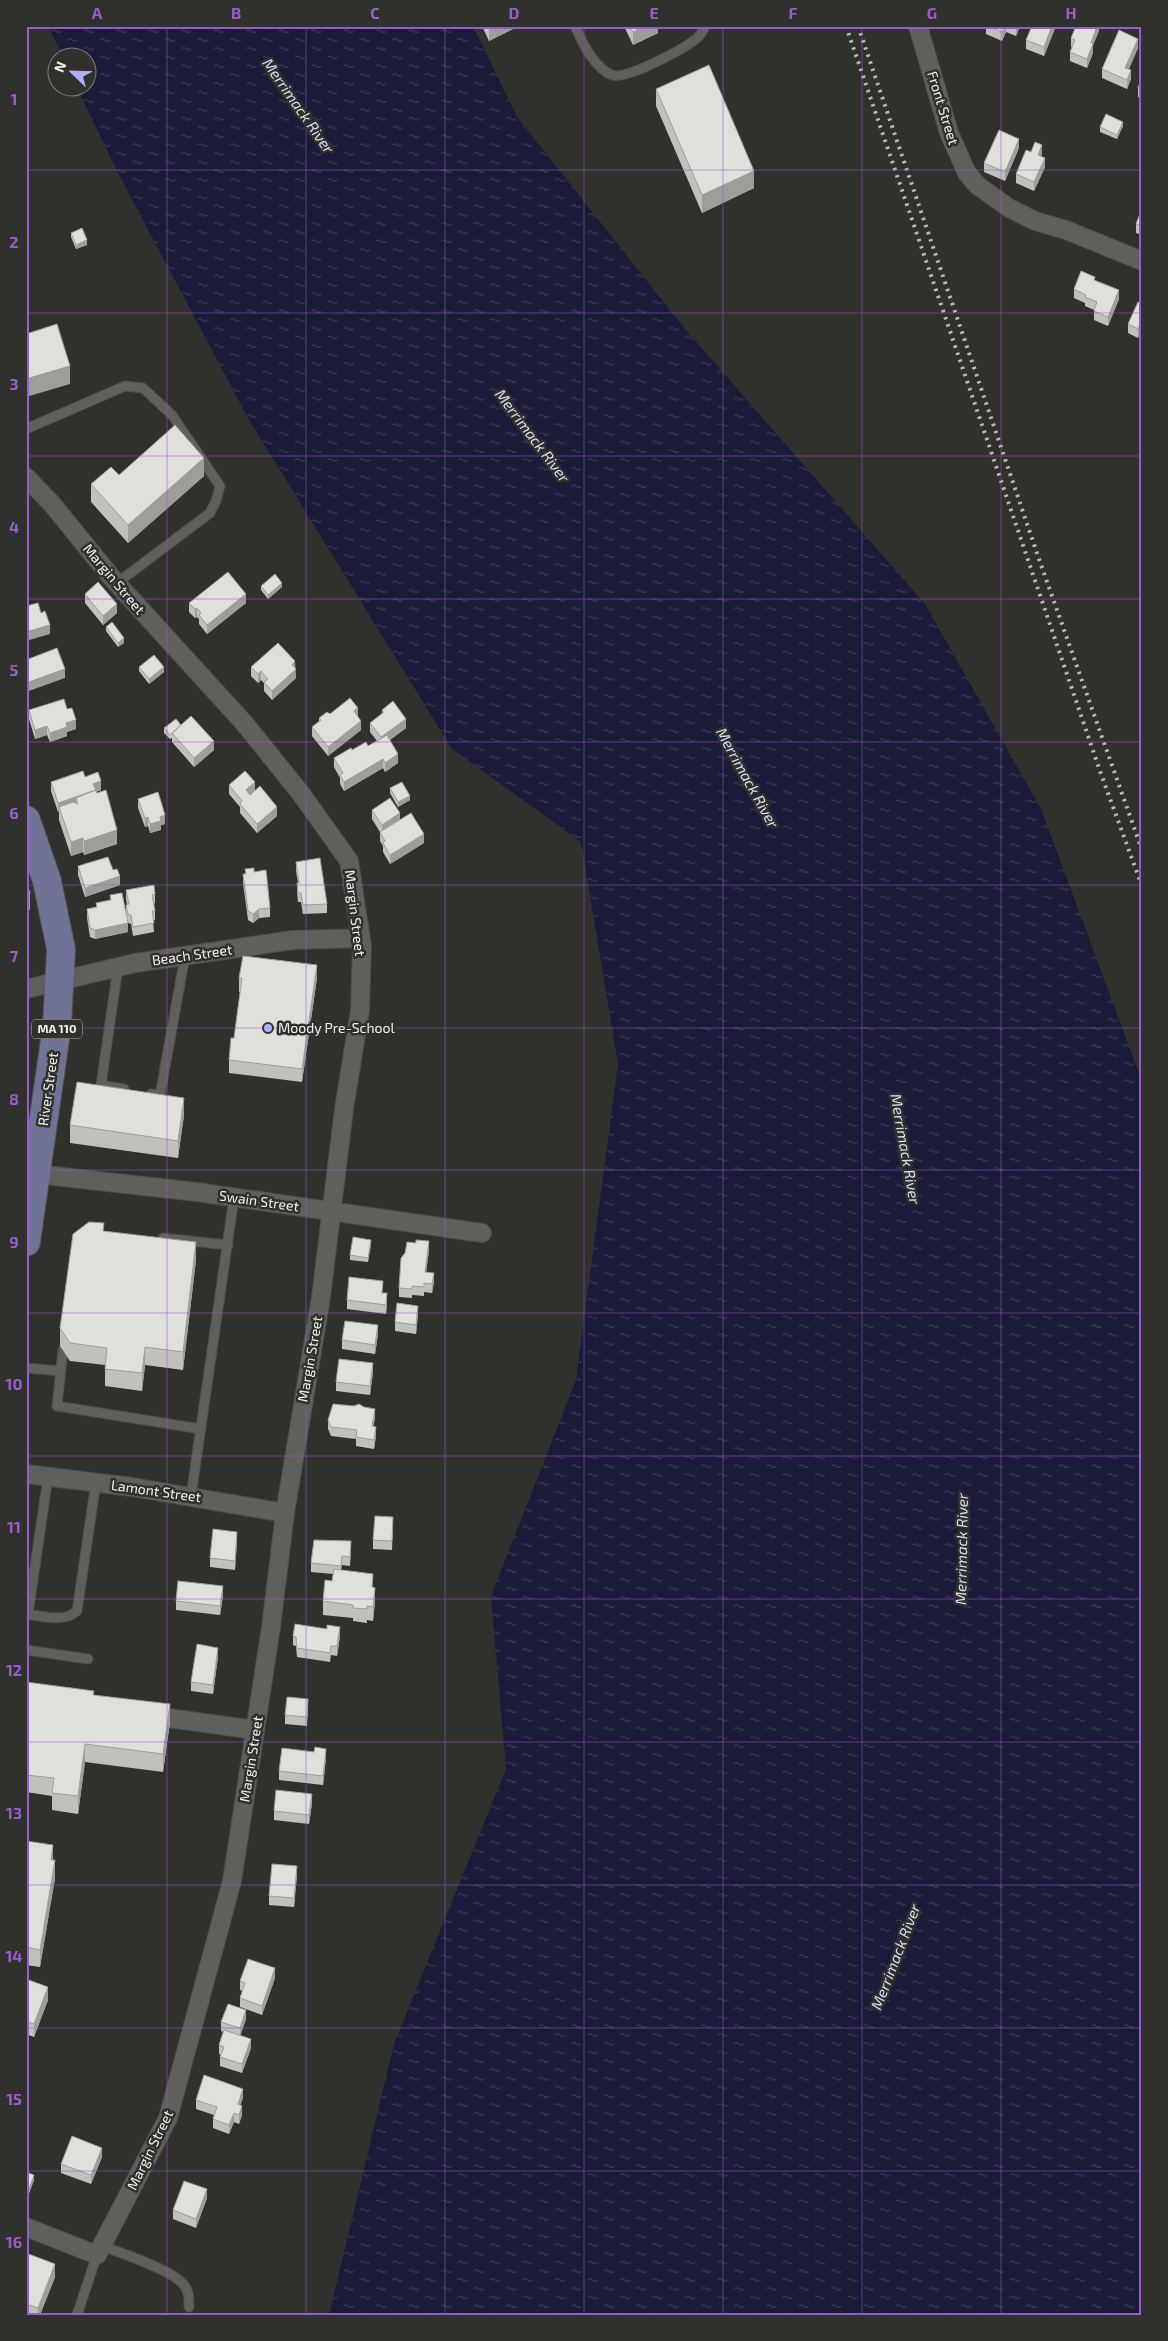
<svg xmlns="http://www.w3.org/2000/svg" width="1168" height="2341" viewBox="0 0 1168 2341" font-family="'Exo 2',sans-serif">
  <defs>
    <pattern id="water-ripples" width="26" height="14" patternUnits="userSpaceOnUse" patternTransform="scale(1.25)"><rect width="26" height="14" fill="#1a1b38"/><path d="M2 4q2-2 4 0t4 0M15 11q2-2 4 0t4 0" fill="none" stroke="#3c3d55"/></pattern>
  </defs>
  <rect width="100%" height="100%" fill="#30302c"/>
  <!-- water -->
  <path fill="url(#water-ripples)" d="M48 26H473L517 117 685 329 925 604 1041 809 1142 1081V2315H329L394 2044 506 1769 491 1596 576 1380 618 1064 581 842 452 749 249 420 117 171 77 88H88V58L63 57Z"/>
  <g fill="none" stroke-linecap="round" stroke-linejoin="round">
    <!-- lane casing -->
    <g stroke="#4c4c49" stroke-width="11">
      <path id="lane" d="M575 26C582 42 594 68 612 75 627 80 683 49 696 39 701 35 703 31 705 26
        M26 429 125 386 143 388 172 415 220 486 216 501 210 513 117 583
        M118 967 101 1085 124 1089
        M151 1094 160 1095 185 956
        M163 1238 228 1245
        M63 1350 57 1406 201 1429
        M26 1368 61 1371
        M191 1496 234 1198
        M26 1614C42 1616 64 1623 77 1611L96 1482
        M28 1614 48 1477
        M26 1650 88 1659
        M102 2246C121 2253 173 2270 184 2285 189 2292 189 2298 189 2307
        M77 2315 97 2255"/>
    </g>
    <!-- street casing -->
    <g stroke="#4c4c49" stroke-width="20">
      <path id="street" d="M918 26 949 133 967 173 977 185 1009 208 1035 221 1066 230 1142 261
        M26 477 52 504 112 578 245 724 302 795 349 861 362 946 360 1010 344 1109 321 1297 285 1513 271 1627 232 1881 168 2118 97 2255 26 2227
        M26 989 135 963 293 940 361 938
        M36 1174 197 1192 482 1233
        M26 1474 132 1487 285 1513
        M147 1715 255 1730"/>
    </g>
    <!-- primary casing -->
    <g stroke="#4c4c49" stroke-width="30">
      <path id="primary" d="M26 820 47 881 61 949 57 1026 26 1242"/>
    </g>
    <!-- lane -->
    <use href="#lane" stroke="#5f5f5b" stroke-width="9"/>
    <!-- street -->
    <use href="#street" stroke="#5f5f5b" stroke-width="18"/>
    <!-- primary -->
    <use href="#primary" stroke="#707296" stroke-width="28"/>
    <!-- rail -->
    <path stroke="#b8b8b5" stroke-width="4" stroke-dasharray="2.5 5" stroke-linecap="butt" d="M846 26 1101 774 1142 886
      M858 26 1040 562 1142 850"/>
  </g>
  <!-- wall -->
  <path fill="#c1c1bc" d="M482 26H519L489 41Z
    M624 26H658V33L633 45Z
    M986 26H1020L1016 36 1006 32 1002 41 986 34Z
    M1056 26 1044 56 1026 49V40Z
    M1099 26V31L1093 45V53L1087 68 1070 61V52L1072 47H1071V38Z
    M1138 48 1129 69 1131 79 1127 89 1102 78V69Z
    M1142 78V98L1138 97V88Z
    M656 89 754 188 702 213 656 106Z
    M1123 126 1117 139 1100 132V127Z
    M1019 148 1005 181 984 172V163Z
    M1031 152 1042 154 1041 156 1045 167 1034 191 1016 183V174Z
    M1142 217V235L1136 233V224Z
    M71 233 87 245 76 249 71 237Z
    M1095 280 1119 299 1108 326 1094 320V310L1085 306V303L1074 298V289Z
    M1142 304V336L1139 335 1138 338 1128 333V324Z
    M119 475 204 476 128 543 91 502V484Z
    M261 586 282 587 268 599 261 590Z
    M85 594 117 613 103 625 85 603Z
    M189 603H246L207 634 199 624V619L197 617 195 618 189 612Z
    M106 627 124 643 118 647 106 631Z
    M139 667 164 672 149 684 139 671Z
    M251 667 295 668 296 678 272 700 264 691V683L261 680 258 683 251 676Z
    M67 709 76 729 67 732V736L50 742 47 735 35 739 29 719V710Z
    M382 710 406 728 390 740 398 763 385 772 383 768 344 791 340 784V778L334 767V758L352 750 368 746 377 741 370 732V723L382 714Z
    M330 714 358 716 361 730 328 756 312 736V727L319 721V718Z
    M181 725 214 750 194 767 172 742V738L170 739 164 733V728Z
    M85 777 101 790 96 792 117 844 84 855 83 852 71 856 59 820V812H58L51 791V782Z
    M229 785 255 791 277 816 257 833 240 813V807L229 794Z
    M390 788 410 800 398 807 390 793Z
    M138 799 165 824 161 825V830L150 833 148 826 145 827 138 808Z
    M372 810 400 820 424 843 390 864 383 852V846L380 841V832L372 819Z
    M296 862 327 904V913L303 914 301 902H298L297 892V883H298L296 871Z
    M78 866 113 870 120 885 85 897 78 875Z
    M245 869 254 872 270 908V917L259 918 253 923 248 920 243 883V874H245Z
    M126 890 155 894V903L154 904 155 911V920H153L154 932 133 936 131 924 128 923V932L95 939 90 937 87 918V909L96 907V903L110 900V895L126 912V905H127L126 899Z
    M239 978H317L302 1082 229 1073V1060L234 1038 240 992H239Z
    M184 1115 178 1158 70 1143V1125Z
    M104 1231 196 1260 183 1370 145 1365 142 1391 105 1386V1365L70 1361 60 1346V1328Z
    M371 1245 368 1262 350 1260V1255Z
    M429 1250 426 1272 434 1282 432 1293 424 1292V1296L412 1295V1298L399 1297V1288Z
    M383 1293 387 1302 386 1314 347 1309V1300Z
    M418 1315 416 1334 395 1331V1322Z
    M378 1334 375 1354 342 1349V1340Z
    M373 1372 370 1395 336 1391V1382Z
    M375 1418 373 1427 376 1436 374 1449 356 1446V1439L331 1436 328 1429V1420Z
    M393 1526 392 1550 373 1549V1540Z
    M237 1541 235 1570 210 1567V1558Z
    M351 1550 350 1566 342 1565 341 1570 373 1587 375 1601 373 1621 367 1620V1623L353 1621V1618L323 1615V1601L332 1581 333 1574 311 1572V1563Z
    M223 1595 220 1615 176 1610V1601Z
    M293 1636H340L337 1656 331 1655 330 1662 297 1657 296 1646 293 1645Z
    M218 1657 213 1694 191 1691V1682Z
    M26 1682 94 1695 170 1722 163 1772 85 1762 78 1814 52 1810V1796L26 1792Z
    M308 1708 307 1726 285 1724V1715Z
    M314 1752 326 1758 323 1785 279 1780V1771Z
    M312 1803 309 1824 274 1820V1811Z
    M26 1841 55 1878 40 1967 26 1965Z
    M297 1875 294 1907 269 1905V1896Z
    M275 1978 262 2015 240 2007V1998L242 1991 240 1990V1981Z
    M26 1979 48 2000 34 2037 26 2034Z
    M246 2019 240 2035 251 2048 242 2073 220 2066V2057L221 2055 219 2054V2045L223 2032 221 2031V2022Z
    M243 2098 240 2105 242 2115 239 2124 234 2122 229 2134 213 2128V2119L214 2115 196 2109V2100Z
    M102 2157 91 2184 61 2173V2164Z
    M26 2172 34 2180 28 2196 26 2195Z
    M207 2198 196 2228 173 2219V2210Z
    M26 2253 55 2277 40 2315H26Z"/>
  <!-- shaded-wall -->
  <path fill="#9d9d99" d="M491 26H519L489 41V27Z
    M644 26H658V33L633 45V32Z
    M1005 26H1006V32L1002 41V32Z
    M1016 26H1020L1016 36Z
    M1052 26H1056L1044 56V47Z
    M1097 26H1099V31L1093 45V53L1087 68V59L1091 43Z
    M1138 39V48L1125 77V68Z
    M1131 70V79L1127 89V80Z
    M1123 122V126L1117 139V135Z
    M1019 139V148L1005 181V172Z
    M1042 145V154L1038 164V155Z
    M1045 158V167L1034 191V182Z
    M754 171V188L702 213V195Z
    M87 240V245L76 249V245Z
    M1119 290V299L1108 326V317Z
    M1139 326V335L1138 338V329Z
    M70 366V384L26 397V379Z
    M204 458V476L128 543V525Z
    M282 583V587L268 599V595Z
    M246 594V603L207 634V625Z
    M117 604V613L103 625V616Z
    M197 608V617L195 618V609Z
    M50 625V634L26 641V632Z
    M124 638V643L118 647V643Z
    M295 661 296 678 272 700V691L292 665Z
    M164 667V672L149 684V679Z
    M65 669V678L26 692V683Z
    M261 671V680L258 683V674Z
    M358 708V718L354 711Z
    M406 719V728L381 746V737Z
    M76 720V729L67 732V736L50 742V733L66 723Z
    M361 721V730L328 756V747Z
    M47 726V735L35 739V730Z
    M214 741V750L194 767V758Z
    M398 754V763L385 772V763Z
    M383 759V768L344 791V782Z
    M101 781V790L76 798V806L59 807V812H58V803L93 784Z
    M255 782V791L246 799V790Z
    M410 796V800L398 807V802Z
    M277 807V816L257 833V824Z
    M400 813V822L382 834V825Z
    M165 815V824L161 825V830L150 833V824L160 817Z
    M148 817V826L145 827V818Z
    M117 830V844L84 855V841Z
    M424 834V843L390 864V855Z
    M83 838V852L71 856V842Z
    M120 876V885L85 897V888Z
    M30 893V910L26 911V894Z
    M259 909V918L253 923V914Z
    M128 923V932L95 939V930Z
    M317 965V978L302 1082V1069Z
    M184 1098V1115L178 1158V1141Z
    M429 1241V1250L425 1281V1272Z
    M196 1242V1260L183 1370V1352Z
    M434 1273V1282L432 1293V1284Z
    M387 1293V1302L386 1314V1305Z
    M418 1306V1315L416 1334V1325Z
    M378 1325V1334L375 1354V1345Z
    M145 1347V1365L142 1391V1373Z
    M373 1363V1372L370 1395V1386Z
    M375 1409V1418L372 1435V1426Z
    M376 1427V1436L374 1449V1440Z
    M237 1532V1541L235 1570V1561Z
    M223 1586V1595L220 1615V1606Z
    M375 1588V1601L373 1621V1607Z
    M340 1627V1636L337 1656V1646Z
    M218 1648V1657L213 1694V1685Z
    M170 1704V1722L163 1772V1754Z
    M85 1744V1762L78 1814V1796Z
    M326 1749V1758L323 1785V1776Z
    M312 1794V1803L309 1824V1815Z
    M53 1845V1863L51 1860Z
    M55 1860V1878L40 1967V1950Z
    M297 1866V1875L294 1907V1898Z
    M275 1968V1978L262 2015V2006Z
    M48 1987V2000L34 2037V2024Z
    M246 2010V2019L240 2037V2028Z
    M251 2039V2048L242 2073V2064Z
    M243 2089V2098L238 2113V2104Z
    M242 2106V2115L239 2124V2115Z
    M234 2113V2122L229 2134V2125Z
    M102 2148V2157L91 2184V2175Z
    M34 2175V2180L28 2196V2192Z
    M207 2189V2198L196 2228V2219Z
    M55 2264V2277L40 2315H38V2308Z"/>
  <!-- building -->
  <path fill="#e0e0db" stroke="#9d9d99" d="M630 26H644L633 32Z
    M988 26H1005L1002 32Z
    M1032 26H1052L1044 47 1026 40Z
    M1076 26H1097L1091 43 1093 44 1087 59 1070 52 1075 40 1071 38Z
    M1119 30 1138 39 1125 68 1131 70 1127 80 1102 69Z
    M709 65 754 171 702 195 656 89Z
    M1142 78V89L1138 88Z
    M1106 114 1123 122 1117 135 1100 127Z
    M999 130 1019 139 1005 172 984 163Z
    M1035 142 1042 145 1038 155 1045 158 1034 182 1016 174 1026 150 1031 152Z
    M1139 216 1142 217V226L1136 224Z
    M82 228 87 240 76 245 71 233Z
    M1081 271 1095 277 1094 280 1119 290 1108 317 1094 311 1097 302 1085 297 1086 295 1074 289Z
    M1138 302 1142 304V327L1139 326 1138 329 1128 324Z
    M57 324 70 366 26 379V334Z
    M175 425 204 458 128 525 91 484 111 467 119 475Z
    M228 572 246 594 207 625 199 615 201 613 197 608 195 609 189 603Z
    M275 574 282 583 268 595 261 586Z
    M98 582 117 604 103 616 85 594Z
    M38 603 41 613 45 611 50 625 26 632V606Z
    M112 622 124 638 118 643 106 627Z
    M278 643 295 661 292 665 296 669 272 691 264 682 268 679 261 671 258 674 251 667Z
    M57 648 65 669 26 683V660Z
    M154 655 164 667 149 679 139 667Z
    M350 698 358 708 354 711 361 721 328 747 312 727 321 720 319 718 327 712 330 714Z
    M64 699 67 709 72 708 76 720 66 723 67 727 50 733 47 726 35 730 29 710Z
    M393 701 406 719 381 737 370 723 384 712 382 710Z
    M191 716 214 741 194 758 172 733Z
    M176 719 181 725 170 735 164 728Z
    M387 735 398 754 385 763 383 759 344 782 340 775 343 773 334 758 351 748 352 750 366 742 368 746Z
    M83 771 85 777 98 772 101 781 93 784 96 790 58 803 51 782Z
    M245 771 255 782 246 790 250 795 260 786 277 807 257 824 240 804 242 801 229 785Z
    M402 782 410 796 398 802 390 788Z
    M95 790 97 793 106 790 117 830 84 841 83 838 71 842 59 807 73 802 78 804 76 798Z
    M158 792 165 815 160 817 161 821 150 824 148 817 145 818 138 799Z
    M390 798 400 813 382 825 372 810Z
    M411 813 424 834 390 855 383 843 385 841 380 832Z
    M108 857 113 870 117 869 120 876 85 888 78 866Z
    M320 858 327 904 303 905 301 893H298L297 883H299L296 862Z
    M254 868V872L266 870 270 908 259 909 253 914 248 911 243 874H246L245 869Z
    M26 882 30 893 26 894Z
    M154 885 155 894 152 895 155 911H152L154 923 133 927 131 915 128 914 126 905 129 904 126 890Z
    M122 893 128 923 95 930 90 928 87 909 97 907 96 903 111 900 110 895Z
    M243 956 317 965 302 1069 229 1060 231 1038H234L242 978H239Z
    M77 1082 184 1098 178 1141 70 1125Z
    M89 1222 104 1223 103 1231 196 1242 183 1352 145 1347 142 1373 105 1369 107 1348 70 1343 60 1328 73 1234Z
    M353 1237 371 1240 368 1258 350 1255Z
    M416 1240 429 1241 425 1272 434 1273 432 1284 424 1283V1287L412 1286V1289L399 1288 401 1258 405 1253 407 1242 416 1243Z
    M349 1277 383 1281 382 1293H387L386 1305 347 1300Z
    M397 1303 418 1306 416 1325 395 1322Z
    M345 1321 378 1325 375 1345 342 1340Z
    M339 1359 373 1363 370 1386 336 1382Z
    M333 1404 354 1406 359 1404 364 1407 375 1409 372 1426 376 1427 374 1440 356 1437 357 1430 331 1427 328 1420Z
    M375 1516 393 1517 392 1541 373 1540Z
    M213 1529 237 1532 235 1561 210 1558Z
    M314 1540 351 1541 350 1557 342 1556 341 1566 311 1563Z
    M334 1569 373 1574 372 1587 375 1588 373 1607 367 1606V1609L353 1608V1605L323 1601 325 1580 332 1581Z
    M178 1581 223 1586 220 1606 176 1601Z
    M295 1624 327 1629V1625L340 1627 337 1646H331L330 1653 297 1648 296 1637 293 1636Z
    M197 1644 218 1648 213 1685 191 1682Z
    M26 1682 94 1691 93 1695 170 1704 163 1754 85 1744 78 1796 52 1793 54 1778 26 1775Z
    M287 1697 308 1699 307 1717 285 1715Z
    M315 1747 326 1749 323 1776 279 1771 282 1748 314 1752Z
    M276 1790 312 1794 309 1815 274 1811Z
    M26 1841 53 1845 51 1860H55L40 1950 26 1947Z
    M272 1864 297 1866 294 1898 269 1896Z
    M248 1959 275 1968 262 2006 240 1998 245 1983 240 1981Z
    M26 1979 48 1987 34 2024 26 2021Z
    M228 2004 246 2010 240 2028 221 2022Z
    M224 2030 251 2039 242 2064 220 2057 224 2047 219 2045Z
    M204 2075 243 2089 238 2104 242 2106 239 2115 234 2113 229 2125 213 2119 217 2107 196 2100Z
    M72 2136 102 2148 91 2175 61 2164Z
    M26 2172 34 2175 28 2192 26 2191Z
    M184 2181 207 2189 196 2219 173 2210Z
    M26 2253 55 2264 38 2308 26 2304Z"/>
  <!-- grid -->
  <path fill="none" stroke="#985dcb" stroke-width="1" stroke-opacity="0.55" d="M167 26V2315M306 26V2315M445 26V2315M584 26V2315M723 26V2315M862 26V2315M1001 26V2315M26 170H1142M26 313H1142M26 456H1142M26 599H1142M26 742H1142M26 885H1142M26 1028H1142M26 1170H1142M26 1313H1142M26 1456H1142M26 1599H1142M26 1742H1142M26 1885H1142M26 2028H1142M26 2171H1142"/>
  <!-- markers -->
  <circle fill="#aab0fb" stroke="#30302c" stroke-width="2" cx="268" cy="1028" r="5"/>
  <g text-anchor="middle" stroke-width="5" stroke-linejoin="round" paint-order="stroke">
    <!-- shield labels -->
    <rect fill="#30302c" stroke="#b7b7b4" stroke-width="1" x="32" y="1019.5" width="50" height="19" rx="4"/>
    <g font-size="12" font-weight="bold" fill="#f1f1ef">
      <text x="57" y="1033">MA 110</text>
    </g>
    <!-- street labels -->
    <g font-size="14" fill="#f1f1ef" stroke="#30302c">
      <text transform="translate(943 108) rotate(73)" y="5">Front Street</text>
      <text transform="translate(114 579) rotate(50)" y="5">Margin Street</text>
      <text transform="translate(355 913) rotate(83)" y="5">Margin Street</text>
      <text transform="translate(192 955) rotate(-8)" y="5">Beach Street</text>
      <text transform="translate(48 1089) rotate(-82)" y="5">River Street</text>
      <text transform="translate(259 1201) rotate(8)" y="5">Swain Street</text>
      <text transform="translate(310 1359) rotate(-80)" y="5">Margin Street</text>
      <text transform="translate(156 1491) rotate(8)" y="5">Lamont Street</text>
      <text transform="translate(251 1759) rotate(-81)" y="5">Margin Street</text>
      <text transform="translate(150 2150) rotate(-64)" y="5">Margin Street</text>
    </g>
    <!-- poi labels -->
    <g font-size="14" fill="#f1f1ef" stroke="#30302c" text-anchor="start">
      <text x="278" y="1033">Moody Pre-School</text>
    </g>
    <!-- water labels -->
    <g font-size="15" font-style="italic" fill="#dcdff8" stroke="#30302c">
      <text transform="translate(298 106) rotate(55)" y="5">Merrimack River</text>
      <text transform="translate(532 436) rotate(53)" y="5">Merrimack River</text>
      <text transform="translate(747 778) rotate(61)" y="5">Merrimack River</text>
      <text transform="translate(905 1149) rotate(80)" y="5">Merrimack River</text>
      <text transform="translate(962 1549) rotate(-89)" y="5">Merrimack River</text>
      <text transform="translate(896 1957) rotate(-69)" y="5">Merrimack River</text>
    </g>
  </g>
  <!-- border -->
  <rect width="1168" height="2341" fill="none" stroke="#30302c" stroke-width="55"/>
  <!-- north arrow -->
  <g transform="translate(72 72) rotate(293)"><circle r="24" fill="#30302c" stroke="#7d7d7a"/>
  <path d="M0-4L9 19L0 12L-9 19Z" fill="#aab0fb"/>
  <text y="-8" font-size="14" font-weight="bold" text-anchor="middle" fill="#f1f1ef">N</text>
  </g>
  <rect x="28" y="28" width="1112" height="2286" fill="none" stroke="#985dcb" stroke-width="2"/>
  <g font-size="16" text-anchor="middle" font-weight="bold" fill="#985dcb">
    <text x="97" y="19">A</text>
    <text x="236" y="19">B</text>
    <text x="375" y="19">C</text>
    <text x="514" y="19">D</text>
    <text x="654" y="19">E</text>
    <text x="793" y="19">F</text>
    <text x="932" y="19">G</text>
    <text x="1071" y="19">H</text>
    <text x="14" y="105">1</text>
    <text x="14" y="248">2</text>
    <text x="14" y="390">3</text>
    <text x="14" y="533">4</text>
    <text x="14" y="676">5</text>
    <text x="14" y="819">6</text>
    <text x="14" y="962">7</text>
    <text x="14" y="1105">8</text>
    <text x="14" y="1248">9</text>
    <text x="14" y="1390">10</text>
    <text x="14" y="1533">11</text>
    <text x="14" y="1676">12</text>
    <text x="14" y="1819">13</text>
    <text x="14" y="1962">14</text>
    <text x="14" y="2105">15</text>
    <text x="14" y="2248">16</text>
  </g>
</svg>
